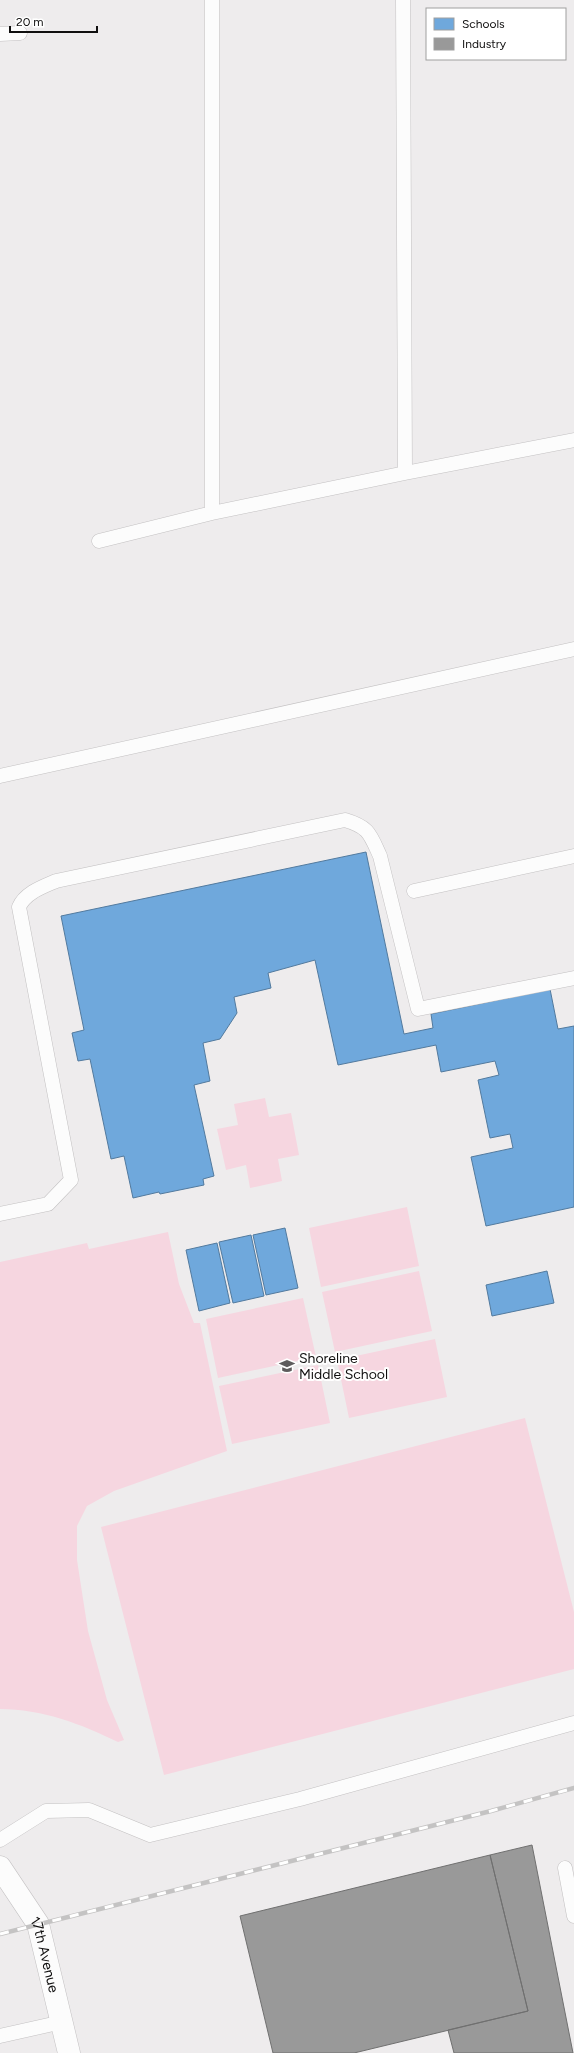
<svg xmlns="http://www.w3.org/2000/svg" width="574" height="2053" viewBox="0 0 574 2053" font-family="Figtree,sans-serif">
  <rect width="100%" height="100%" fill="#eeeced"/>
  <!-- green -->
  <path fill="#f6d6e0" d="M265 1098 269 1117 291 1113 299 1155 278 1159 282 1181 250 1188 246 1165 226 1170 217 1129 238 1125 234 1104Z
    M407 1207 419 1266 321 1287 309 1228Z
    M168 1232 179 1284 194 1323H200L227 1451 114 1491 87 1506 77 1526V1560L88 1631 107 1700 124 1740 118 1742C81 1724 42 1709 0 1709V1262L87 1243 89 1249Z
    M419 1271 432 1331 335 1352 322 1292Z
    M303 1298 316 1357 218 1378 206 1319Z
    M435 1339 447 1397 349 1418 337 1360Z
    M318 1365 330 1423 232 1444 219 1386Z
    M525 1418 574 1612V1669L164 1775 101 1527Z"/>
  <!-- schools -->
  <path fill="#6fa8dc" stroke="#527a9e" d="M366 852 404 1034 433 1028 431 1014 550 989 558 1029 574 1026V1207L486 1226 471 1157 513 1148 510 1134 490 1138 478 1080 499 1075 495 1061 441 1072 436 1045 338 1065 315 960 268 973 271 988 234 997 237 1013 220 1039 203 1043 210 1081 194 1085 214 1176 203 1179 204 1185 160 1194 159 1192 133 1198 124 1156 111 1159 90 1059 78 1061 72 1033 84 1030 61 916Z
    M285 1228 298 1288 266 1295 253 1235Z
    M251 1235 264 1296 233 1303 219 1242Z
    M217 1243 230 1303 199 1311 186 1250Z
    M547 1271 554 1303 492 1316 486 1285Z"/>
  <!-- industry -->
  <path fill="#999" stroke="#707070" d="M532 1845 573 2053H454L448 2030 528 2011 490 1855Z
    M490 1855 528 2011 354 2053H273L240 1916Z"/>
  <g fill="none" stroke-linecap="round" stroke-linejoin="round">
    <!-- service casing -->
    <g stroke="#c3c1c2" stroke-width="15">
      <path id="service" d="M212 0V513L405 473 574 440
        M403 0 405 473
        M0 34 20 33
        M99 541 212 513
        M0 776 574 649
        M414 891 574 856
        M0 1214 48 1204 71 1180 19 907C25 893 42 887 56 881L345 820C369 827 370 834 380 856L418 1009 574 978
        M0 1840 46 1811 89 1810 150 1835 300 1799 574 1723
        M565 1868 574 1916
        M0 2036 62 2022"/>
    </g>
    <!-- secondary casing -->
    <g stroke="#c3c1c2" stroke-width="23">
      <g id="secondary">
        <path id="s1" d="M0 1867 38 1924 69 2053"/>
      </g>
    </g>
    <!-- service -->
    <use href="#service" stroke="#fcfcfc" stroke-width="14"/>
    <!-- secondary -->
    <use href="#secondary" stroke="#fcfcfc" stroke-width="22"/>
    <!-- rail casing -->
    <g stroke="#c4c3c3" stroke-width="4.5">
      <path id="rail" d="M0 1934 491 1811 574 1788"/>
    </g>
    <!-- rail -->
    <use href="#rail" stroke="#fff" stroke-width="3" stroke-dasharray="9" stroke-linecap="butt"/>
  </g>
  <!-- icons -->
  <defs>
    <g id="school-bare" transform="scale(1.2)"><path d="M0-5L7-2L0 1L-7-2ZM-4 1L0 2.5L4 1V4Q0 6-4 4Z" fill="#5e5c5d" stroke="#fff" stroke-width="2.5" paint-order="stroke"/></g>
  </defs>
  <g fill-rule="evenodd">
    <use href="#school-bare" x="287" y="1366"/>
  </g>
  <g text-anchor="middle" stroke-width="4" stroke-linejoin="round" paint-order="stroke">
    <!-- poi labels -->
    <g font-size="14" fill="#100f0f" stroke="#fff" text-anchor="start">
      <text x="299" y="1363">Shoreline<tspan x="299" dy="16">Middle School</tspan></text>
    </g>
    <!-- street labels -->
    <g font-size="14" fill="#100f0f" stroke="#fff">
      <text dy="5" stroke="none"><textPath href="#s1" startOffset="100">17th Avenue</textPath></text>
    </g>
  </g>
  <!-- legend -->
  <rect x="426" y="8" width="140" height="52" fill="#ffffff" stroke="#9f9f9f"/>
  <rect x="434" y="18" width="20" height="12" fill="#6fa8dc" stroke="#9f9f9f"/>
  <text x="462" y="28" font-size="12" fill="#100f0f">Schools</text>
  <rect x="434" y="38" width="20" height="12" fill="#999999" stroke="#9f9f9f"/>
  <text x="462" y="48" font-size="12" fill="#100f0f">Industry</text>
  <!-- scale -->
  <path d="M10 26v6h87v-6" fill="none" stroke="#100f0f" stroke-width="2"/>
  <text x="16" y="26" font-size="12" fill="#100f0f" stroke="#ffffff" stroke-width="3" paint-order="stroke">20 m</text>
</svg>
